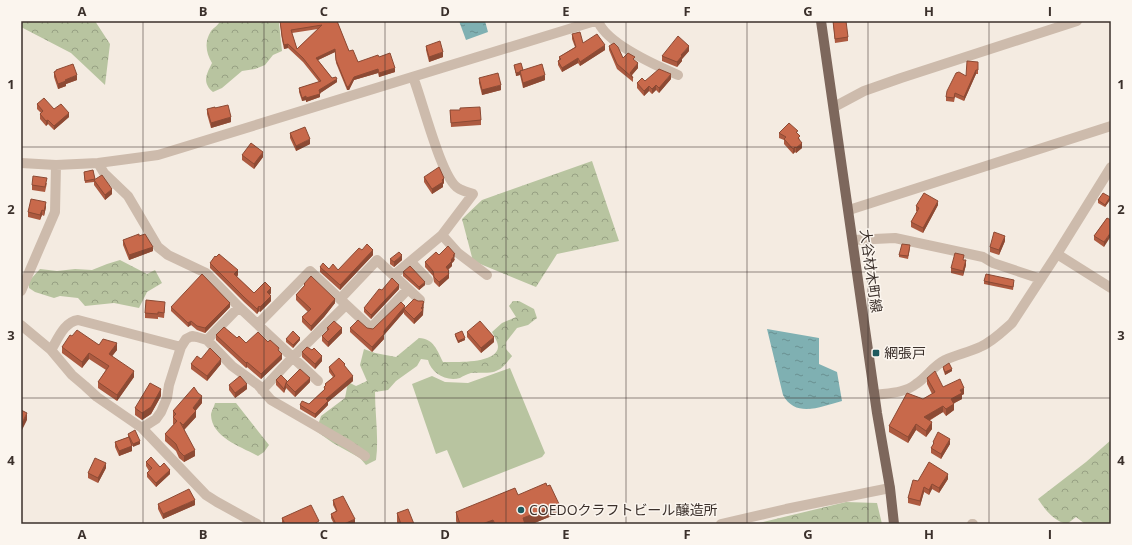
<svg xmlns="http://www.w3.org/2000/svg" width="1132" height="545" viewBox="0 0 1132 545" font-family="'Open Sans','Noto Sans JP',sans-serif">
  <defs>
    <pattern id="forest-crowns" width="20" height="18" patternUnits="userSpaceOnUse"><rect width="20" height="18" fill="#b8c4a0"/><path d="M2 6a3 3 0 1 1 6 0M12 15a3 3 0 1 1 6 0" fill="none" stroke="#97a083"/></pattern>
    <pattern id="water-ripples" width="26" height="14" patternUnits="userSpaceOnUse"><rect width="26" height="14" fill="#7fb0b2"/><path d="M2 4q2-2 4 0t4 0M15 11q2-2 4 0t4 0" fill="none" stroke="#699091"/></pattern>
  </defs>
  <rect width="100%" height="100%" fill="#f4ebe1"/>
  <!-- green -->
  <path fill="#b8c4a0" d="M510 368 545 453 542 457 463 488 447 450 436 454 412 384 432 376 445 382 468 383Z"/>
  <!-- forest -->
  <path fill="url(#forest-crowns)" d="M21 21H95L110 44 105 85 71 53 21 27Z
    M220 21H288L279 23 282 51 273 55 265 65 255 69 242 71 222 88 213 92C202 83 206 75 212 63 206 53 204 42 211 31 214 27 218 26 220 21Z
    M592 161 619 241 557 254 536 287 473 261 462 219 482 200Z
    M120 260 147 274 155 270 162 283 147 292 139 308 114 303 85 306 78 298 60 296 54 298 35 292 29 288V281L40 269 57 271 75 269 92 270 107 264Z
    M513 301H519L534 309 537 318 528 325 517 328 506 342V349L512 356C508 361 503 369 496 371 489 374 479 372 471 373 467 374 463 376 460 378 446 382 431 373 428 360L421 359 417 366 396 381 388 390 375 392C375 415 379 438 376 460L366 465 360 458 333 443 316 431 321 416 345 398 348 382 356 386 367 381 360 365 364 349 375 353 396 357 419 338C434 339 437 350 443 362 455 362 497 364 498 347 498 342 494 336 492 332L502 323 516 317 509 306Z
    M215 403H236L269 445 264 452 258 456C242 447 212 438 211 415 211 412 214 407 215 403Z
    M1111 440V524H1085L1076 517 1067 524C1054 521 1045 510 1038 499L1086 462Z
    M846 502 877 503 882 524H755Z"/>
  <!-- water -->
  <path fill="url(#water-ripples)" d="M459 21H485L488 32 466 40Z
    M767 329 819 338V364L837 372 842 401C822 406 796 419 783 395Z"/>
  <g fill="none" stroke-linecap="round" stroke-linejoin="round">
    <!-- minor -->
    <path stroke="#cdbbac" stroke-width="10" d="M598 21C606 43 657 66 678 75
      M834 107 864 91 901 78 1077 21
      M21 163 56 165 98 163 158 155 595 21
      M98 163 104 173 128 196 158 247 168 255 206 273 239 307 318 381
      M849 210 1111 126
      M442 235 458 253 487 275
      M853 240 895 238 983 257 993 263 1041 279
      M1057 254 1111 288
      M411 262 428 280
      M394 275 442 235 473 194C468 192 462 191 458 188 441 178 422 99 413 77
      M21 291 55 212 56 165
      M340 299 377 260 420 300
      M258 324 310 271 371 328 408 289
      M21 325 51 350 72 375 85 386 97 397 142 428 206 495 217 502 257 524
      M207 340 239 307
      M51 350C58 339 64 322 78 320L181 347
      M262 390 293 357 346 305
      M875 395C889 393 905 393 916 384 927 377 933 366 945 360 956 355 969 352 980 347 992 342 1002 332 1012 323L1057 254 1111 167
      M142 428 156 419 161 412 167 398 169 385 181 347 186 339 192 336 197 337 207 340 232 366 258 385 271 400 349 445 365 456
      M721 524 786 509 890 488
      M972 524H973"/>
    <!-- major -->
    <path stroke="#7d675c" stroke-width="10" d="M821 21 877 413 890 488 894 524"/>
  </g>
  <!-- wall -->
  <path fill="#ac5a40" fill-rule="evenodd" d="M280 21H337L349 51 358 62 379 57 395 72 379 77 378 73 354 80 349 90H347L336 63 335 52 318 60 332 78 337 82 320 93V97L306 102V100L302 101 299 92V88L319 82 303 62 288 48 284 49 282 40ZM318 29 297 49 292 33Z
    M833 21 848 37V41L835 43Z
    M572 34 583 43 605 50 580 66 578 63 562 72 558 65V61L559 60V57L575 47 572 39Z
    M426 46 443 57 429 62 426 50Z
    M609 46 623 58 638 68 632 75 633 78V82L617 69 609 50Z
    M689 51 682 59V61L677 67 662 61V56Z
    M978 62V74H976L964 101 955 97 954 102 946 101V97Z
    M514 65 523 70 545 80 523 88 520 75 516 76Z
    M56 70 77 80 66 84V86L58 89 54 77V72L56 71Z
    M479 78 501 90 482 95 479 83Z
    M671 79 659 93 656 90 652 94 649 91 644 96 637 88V83L645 81Z
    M37 104 54 109 69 117 54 130 48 124 46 126 40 119V114L41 113 37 109Z
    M215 108 231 122 211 128 207 114V109Z
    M450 110 481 120V125L451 127Z
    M290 133 310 144 296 151 290 138Z
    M779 133 798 134 802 148 796 153 795 152 793 154 784 144V140L779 138Z
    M242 155 263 157 254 169 242 160Z
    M93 170 95 180 112 194 105 200 94 185V182L85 183 84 172Z
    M424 177 444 183 443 184V187L432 194 424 182Z
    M47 183 45 192 32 190V185Z
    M1098 200H1110L1105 207 1098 203Z
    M938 205 923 233 911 227V222L917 211H916V206Z
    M46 207 44 216 42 215 40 220 28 217V212Z
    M1107 218 1104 247 1094 240V236Z
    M139 236 153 251 129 260 123 245V240Z
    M1005 241 999 255 990 252V247Z
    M910 248 908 259 899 257V255Z
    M362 250 373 255 340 290 320 272V267L329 269 338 270Z
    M439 255 455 259 454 261 452 263V266L448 269 449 271V278L439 287 434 282 433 276 425 267V262Z
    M390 259 402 260 394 267 390 264Z
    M964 260 966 265 963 276 951 273V268Z
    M210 263 238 275 237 277 254 293H271L270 295 271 301 260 312 259 311 257 314 244 302 210 268Z
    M403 272 425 285 419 290 403 276Z
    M984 281 1014 282 1013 290 984 284Z
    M304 284 335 303 324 317 311 331 302 322V317L308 312 296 300V295L304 286Z
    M399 289 371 319 364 312V308L382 290Z
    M165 307 164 318 158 317V319L145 318V313Z
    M171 307H230L205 333 197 330 191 325 188 327 171 311Z
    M424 307 423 308V315L414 324 404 314V312L384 335V339L372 352 350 332V328H367L373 329 405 308Z
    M327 328 342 333 328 347 322 341V336L327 331Z
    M467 332 494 342 481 353 467 337Z
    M455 334 465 340 458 343 455 336Z
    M216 335 237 338 246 343 268 342 279 351 282 359 261 379 247 367 246 368 216 340Z
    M72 336 117 350 112 356 134 377 117 401 98 388V382L106 370 89 359 82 368 62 353V347Z
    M286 339 300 340 293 348 286 342Z
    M302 352 322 361 315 369 302 357Z
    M201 359 221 364 207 381 191 369V364Z
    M329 367H345L353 381 328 402V405L315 418 300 409V405L309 404 324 390V387L325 386V384L333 377 329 372Z
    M943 367 952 371 945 375 943 369Z
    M927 378 943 387 964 394 962 395V399L954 403V410L946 416 943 412 929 421 932 429 926 437 916 430 908 443 889 432V426L923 399 932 394 927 384Z
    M276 380 287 382H310L295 397 286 388 284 393 276 385Z
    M229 385 247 389 235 398 229 390Z
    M161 396 151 414 142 420 135 415V408Z
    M202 403 196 410V417L184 430 195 456 184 462 179 458 176 451 165 441V434L174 424H173V411Z
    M128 434 140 444 132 446V451L119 456 115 447V442L128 437Z
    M933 442 950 444 941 459 931 453V448L933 445Z
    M146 462 160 467 170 474 156 487 147 477V473L149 471 146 466Z
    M106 468 98 483 88 478V473Z
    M948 479 939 493 932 489 929 495 924 492 920 506 908 503V498L918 481Z
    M518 495 559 513 532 524H457L456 521V512Z
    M333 500 355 523 354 524H334L331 518V514L336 511 333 505Z
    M158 504 195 505 163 519 158 509Z
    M397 513 414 524H397Z
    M282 518 319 524H282Z"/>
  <!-- shaded-wall -->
  <path fill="#8c4a34" d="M288 44V48L284 49V45Z
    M605 45V50L580 66V62Z
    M689 46V51L682 59V61L677 67V62L681 55Z
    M335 49V52L316 61V58Z
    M443 52V57L429 62V57Z
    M578 58V63L562 72V68Z
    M638 63V68L631 76 630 73Z
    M395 68V72L379 77V73Z
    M378 69V73L354 80 349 90H347V87L354 77Z
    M976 70V74L964 101V97Z
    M520 72V75L516 76V73Z
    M671 74V79L659 93V88Z
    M77 75V80L66 84V86L58 89V84L65 80Z
    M545 75V80L523 88V83Z
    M337 79V82L319 94V90Z
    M501 85V90L482 95V90Z
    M656 85V90L652 94V89Z
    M649 86V91L644 96V91Z
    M320 94V97L306 102V98Z
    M306 96V100L302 101V98Z
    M69 113V117L54 130V126Z
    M231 117V122L211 128V123Z
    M48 120V124L46 126V121Z
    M310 139V144L296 151V146Z
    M802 143V148L796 153V148Z
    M795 147V152L793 154V149Z
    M263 152V157L254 169V164Z
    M444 178V183L443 184V187L432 194V189Z
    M112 189V194L105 200V195Z
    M1110 197V200L1105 207V205Z
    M938 201V205L923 233V228Z
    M46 202V207L44 216V211Z
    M42 210V215L40 220V215Z
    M1111 232V236L1104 247V242Z
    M1005 236V241L999 255V250Z
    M153 247V251L129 260V255Z
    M373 250V255L340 290V285Z
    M455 254 454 261 452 263V266L446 272V267Z
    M402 255V260L394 267V262Z
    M966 260V265L963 276V271Z
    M238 270V275L234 279V274Z
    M449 271V278L439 287V282Z
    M425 282V285L419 290V287Z
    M399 285V289L371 319V315Z
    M271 288V293L267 297V292Z
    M271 296V301L260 312V307Z
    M335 299V303L324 317 311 331V326Z
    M424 302 423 315 414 324V319L422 305Z
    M230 303V307L205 333V328Z
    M259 306V311L257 314V309Z
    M405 306 404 312 384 335V339L372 352V347L384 331Z
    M191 321V325L188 327V323Z
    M342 328V333L328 347V342Z
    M494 337V342L481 353V348Z
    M300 338V340L293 348V345Z
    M465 338V340L458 343V341Z
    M117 343V350L109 360V354Z
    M89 353V359L82 368V362Z
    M282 354V359L261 379V374Z
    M322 356V361L315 369V364Z
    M221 359V364L207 381V376Z
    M247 362V367L246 368V363Z
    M952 369V371L945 375V372Z
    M134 371V377L117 401V395Z
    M353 376V381L328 402V405L315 418V414L326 399Z
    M310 378V382L295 397V392Z
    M286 383V388L284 393V389Z
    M247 384V389L235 398V393Z
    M964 388V394L962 395V399L951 405V399L960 390Z
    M161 389V396L151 414 142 420V413Z
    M202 396V403L193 414V408Z
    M954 404V410L946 416V409Z
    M943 406V412L924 423V417Z
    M196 411V417L183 431V425Z
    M27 413V420L21 432V425Z
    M932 422V429L926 437V431Z
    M916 424V430L908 443V437Z
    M950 439V444L941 459V454Z
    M140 441V444L133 447V444Z
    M132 446V451L119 456V451Z
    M195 450V456L184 462V456Z
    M106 463V468L98 483V478Z
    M170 470V474L156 487V483Z
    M948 474V479L939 493V488Z
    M932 484V489L929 495V490Z
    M924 487V492L920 506V501Z
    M195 500V505L163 519V514Z
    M559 504V513L532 524H523V518Z
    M355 519V523L354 524H344Z
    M493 520V524H482Z"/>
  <!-- building -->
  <path fill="#c8694b" stroke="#8c4a34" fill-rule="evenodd" d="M280 21H337L349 51 353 50 358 62 378 55 379 57 390 53 395 68 379 73 378 69 354 77 349 86 347 87 336 60 335 49 316 58 332 78 336 77 337 79 319 90 320 94 306 98V96L302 98 299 88 321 81 303 58 288 44 284 45 282 36ZM322 25 297 49 291 30Z
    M833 21H846L848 37 835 39Z
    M580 32 583 43 597 34 605 45 580 62 578 58 562 68 558 61 561 59 559 57 576 47 572 34Z
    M678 36 689 46 681 55 682 56 677 62 662 56Z
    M440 41 443 52 429 57 426 46Z
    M614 43 618 47 623 58 628 53 635 57 633 59 638 63 630 73 633 78 617 64 609 46Z
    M967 61 978 62V70H976L964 97 955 93 954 98 946 97 947 91 956 73 959 72 966 76Z
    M521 63 523 70 520 71V72L516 73 514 65Z
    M73 64 77 75 65 80 66 81 58 84 54 72 56 71V70Z
    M542 64 545 75 523 83 520 71Z
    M659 69 671 74 659 88 656 85 652 89 649 86 644 91 637 83 642 78 645 81Z
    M498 73 501 85 482 90 479 78Z
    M44 98 54 109 61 104 69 113 54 126 48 120 46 121 40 114 43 111 37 104Z
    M228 105 231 117 211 123 207 109 215 107V108Z
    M480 107 481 120 451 123 450 110H460V108Z
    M789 123 798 131 796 132 800 136 798 138 802 143 796 148 795 147 793 149 784 139 786 137 779 133Z
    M305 127 310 139 296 146 290 133Z
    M251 143 263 152 254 164 242 155Z
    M439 167 444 178 442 180 443 182 432 189 424 177Z
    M93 170 95 179 85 181 84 172Z
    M102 175 112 189 105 195 94 180Z
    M33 176 47 178 45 187 32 185Z
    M924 193 938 201 923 228 911 222 919 208 916 206Z
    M1103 193 1110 197 1105 205 1098 200Z
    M31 199 46 202 44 211 42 210 40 215 28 212Z
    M1107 218 1111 220V232L1104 242 1094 236Z
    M994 232 1005 236 999 250 990 247Z
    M139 234V236L145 234 153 247 129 255 123 240Z
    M367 244 373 250 340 285 320 267 323 263 329 269 333 264 338 270 359 248 362 250Z
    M902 244 910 245 908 256 899 255Z
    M448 246 455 254 453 255 454 256 451 260 452 261 446 267 449 271 448 272 449 274 439 282 434 277 433 271 425 262 436 252 439 255Z
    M399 252 402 255 394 262 390 259Z
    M955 253 964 255 963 260H966L963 271 951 268Z
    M219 254 238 270 234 274 254 293 265 282 271 288 267 292 271 296 260 307 259 306 257 309 244 297 210 263 215 256 216 257Z
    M410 266 425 282 419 287 403 272Z
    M202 274 230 303 205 328 197 326 191 321 188 323 171 307Z
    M986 274 1014 280 1013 287 984 281Z
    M311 276 335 299 324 312 311 326 302 317 311 309 296 295 305 285 304 284Z
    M392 278 399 285 371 315 364 308 379 289 382 290Z
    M414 299 418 301H423L424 302 422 305 423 306 421 308 423 310 414 319 404 309Z
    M146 300 165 302 164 313 158 312V314L145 313Z
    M401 302 405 306 384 331V334L372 347 350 328 358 320 367 328 373 329Z
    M334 321 342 328 328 342 322 336 329 329 327 328Z
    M480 321 494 337 481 348 467 332Z
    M224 327 237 338 239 336 246 343 258 332 268 342 270 340 279 348 278 350 282 354 261 374 247 362 246 363 216 335Z
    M77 330 99 345 103 339 117 343 109 354 134 371 117 395 98 382 109 366 89 353 82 362 62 347 70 335 72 336Z
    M293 331 300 338 293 345 286 339Z
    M462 331 465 338 458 341 455 334Z
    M307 347 312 350 314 348 322 356 315 364 302 352Z
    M210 348 221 359 207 376 191 364 197 356 201 359Z
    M339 358 345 364 344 365 353 376 326 399 328 401 315 414 300 405 302 401 309 404 325 389 324 387 326 385 325 384 335 376 329 367Z
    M949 363 952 369 945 372 943 367Z
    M300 369 310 378 295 392 286 383 284 389 276 380 281 375 287 381 286 383Z
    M935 371 943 387 960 379 964 388 960 390 962 393 951 399 954 404 946 409 943 406 924 417 932 422 926 431 916 424 908 437 889 426 907 393 923 399 935 392 927 378Z
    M240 376 247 384 235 393 229 385Z
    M150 383 161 389 151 407 142 413 135 408Z
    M194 387 198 393 202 396 193 408 196 411 183 425 180 422 195 450 184 456 179 451 176 444 165 434 177 421 173 417 176 414 173 411Z
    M21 410 27 413 21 425Z
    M135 430 140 441 133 444 128 434Z
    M938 432 950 439 941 454 931 448 934 443 933 442Z
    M129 437 132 446 119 451 115 442Z
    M151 457 160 467 164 463 170 470 156 483 147 473 152 468 146 462Z
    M95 458 106 463 98 478 88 473Z
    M929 462 948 474 939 488 932 484 929 490 924 487 920 501 908 498 913 480 918 481Z
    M546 483 547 486 550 485 559 504 523 518 525 524H495L493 520 482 524H460L456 512 515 488 518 495Z
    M189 489 195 500 163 514 158 504Z
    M343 496 355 519 344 524H336L331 514 337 511 333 500Z
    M311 505 319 521 314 524H285L282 518Z
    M408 509 414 524H401L397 513Z"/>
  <!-- grid -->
  <path fill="none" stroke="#3b302b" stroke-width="1" stroke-opacity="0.55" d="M143 21V524M264 21V524M385 21V524M506 21V524M626 21V524M747 21V524M868 21V524M989 21V524M21 147H1111M21 272H1111M21 398H1111"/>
  <!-- markers -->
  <g fill="#1f5a5e" stroke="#fbf5ee" stroke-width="1.5">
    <rect x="872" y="349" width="8" height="8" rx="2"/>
    <circle cx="521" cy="510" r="4"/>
  </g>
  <g text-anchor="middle" stroke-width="3" stroke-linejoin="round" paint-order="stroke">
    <!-- street labels -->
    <g font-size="14" fill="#3b302b" stroke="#fbf5ee">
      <text transform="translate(871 271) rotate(82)" y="5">大谷材木町線</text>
    </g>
    <!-- poi labels -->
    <g font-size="14" fill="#3b302b" stroke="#fbf5ee" text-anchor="start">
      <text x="884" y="358">網張戸</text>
      <text x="529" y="515">COEDOクラフトビール醸造所</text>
    </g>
  </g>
  <!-- border -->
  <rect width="1132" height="545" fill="none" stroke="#fbf5ee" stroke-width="44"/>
  <rect x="22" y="22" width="1088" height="501" fill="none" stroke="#3b302b" stroke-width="1.5"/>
  <g font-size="13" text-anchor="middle" font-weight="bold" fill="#3b302b">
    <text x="82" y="16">A</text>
    <text x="203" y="16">B</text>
    <text x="324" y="16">C</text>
    <text x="445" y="16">D</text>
    <text x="566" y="16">E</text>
    <text x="687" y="16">F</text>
    <text x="808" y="16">G</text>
    <text x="929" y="16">H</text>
    <text x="1050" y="16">I</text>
    <text x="11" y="89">1</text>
    <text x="1121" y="89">1</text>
    <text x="11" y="214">2</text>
    <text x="1121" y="214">2</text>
    <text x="11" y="340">3</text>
    <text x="1121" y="340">3</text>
    <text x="11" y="465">4</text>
    <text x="1121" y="465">4</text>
    <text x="82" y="539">A</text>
    <text x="203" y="539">B</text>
    <text x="324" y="539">C</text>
    <text x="445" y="539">D</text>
    <text x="566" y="539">E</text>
    <text x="687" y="539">F</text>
    <text x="808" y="539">G</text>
    <text x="929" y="539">H</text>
    <text x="1050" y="539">I</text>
  </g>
</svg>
